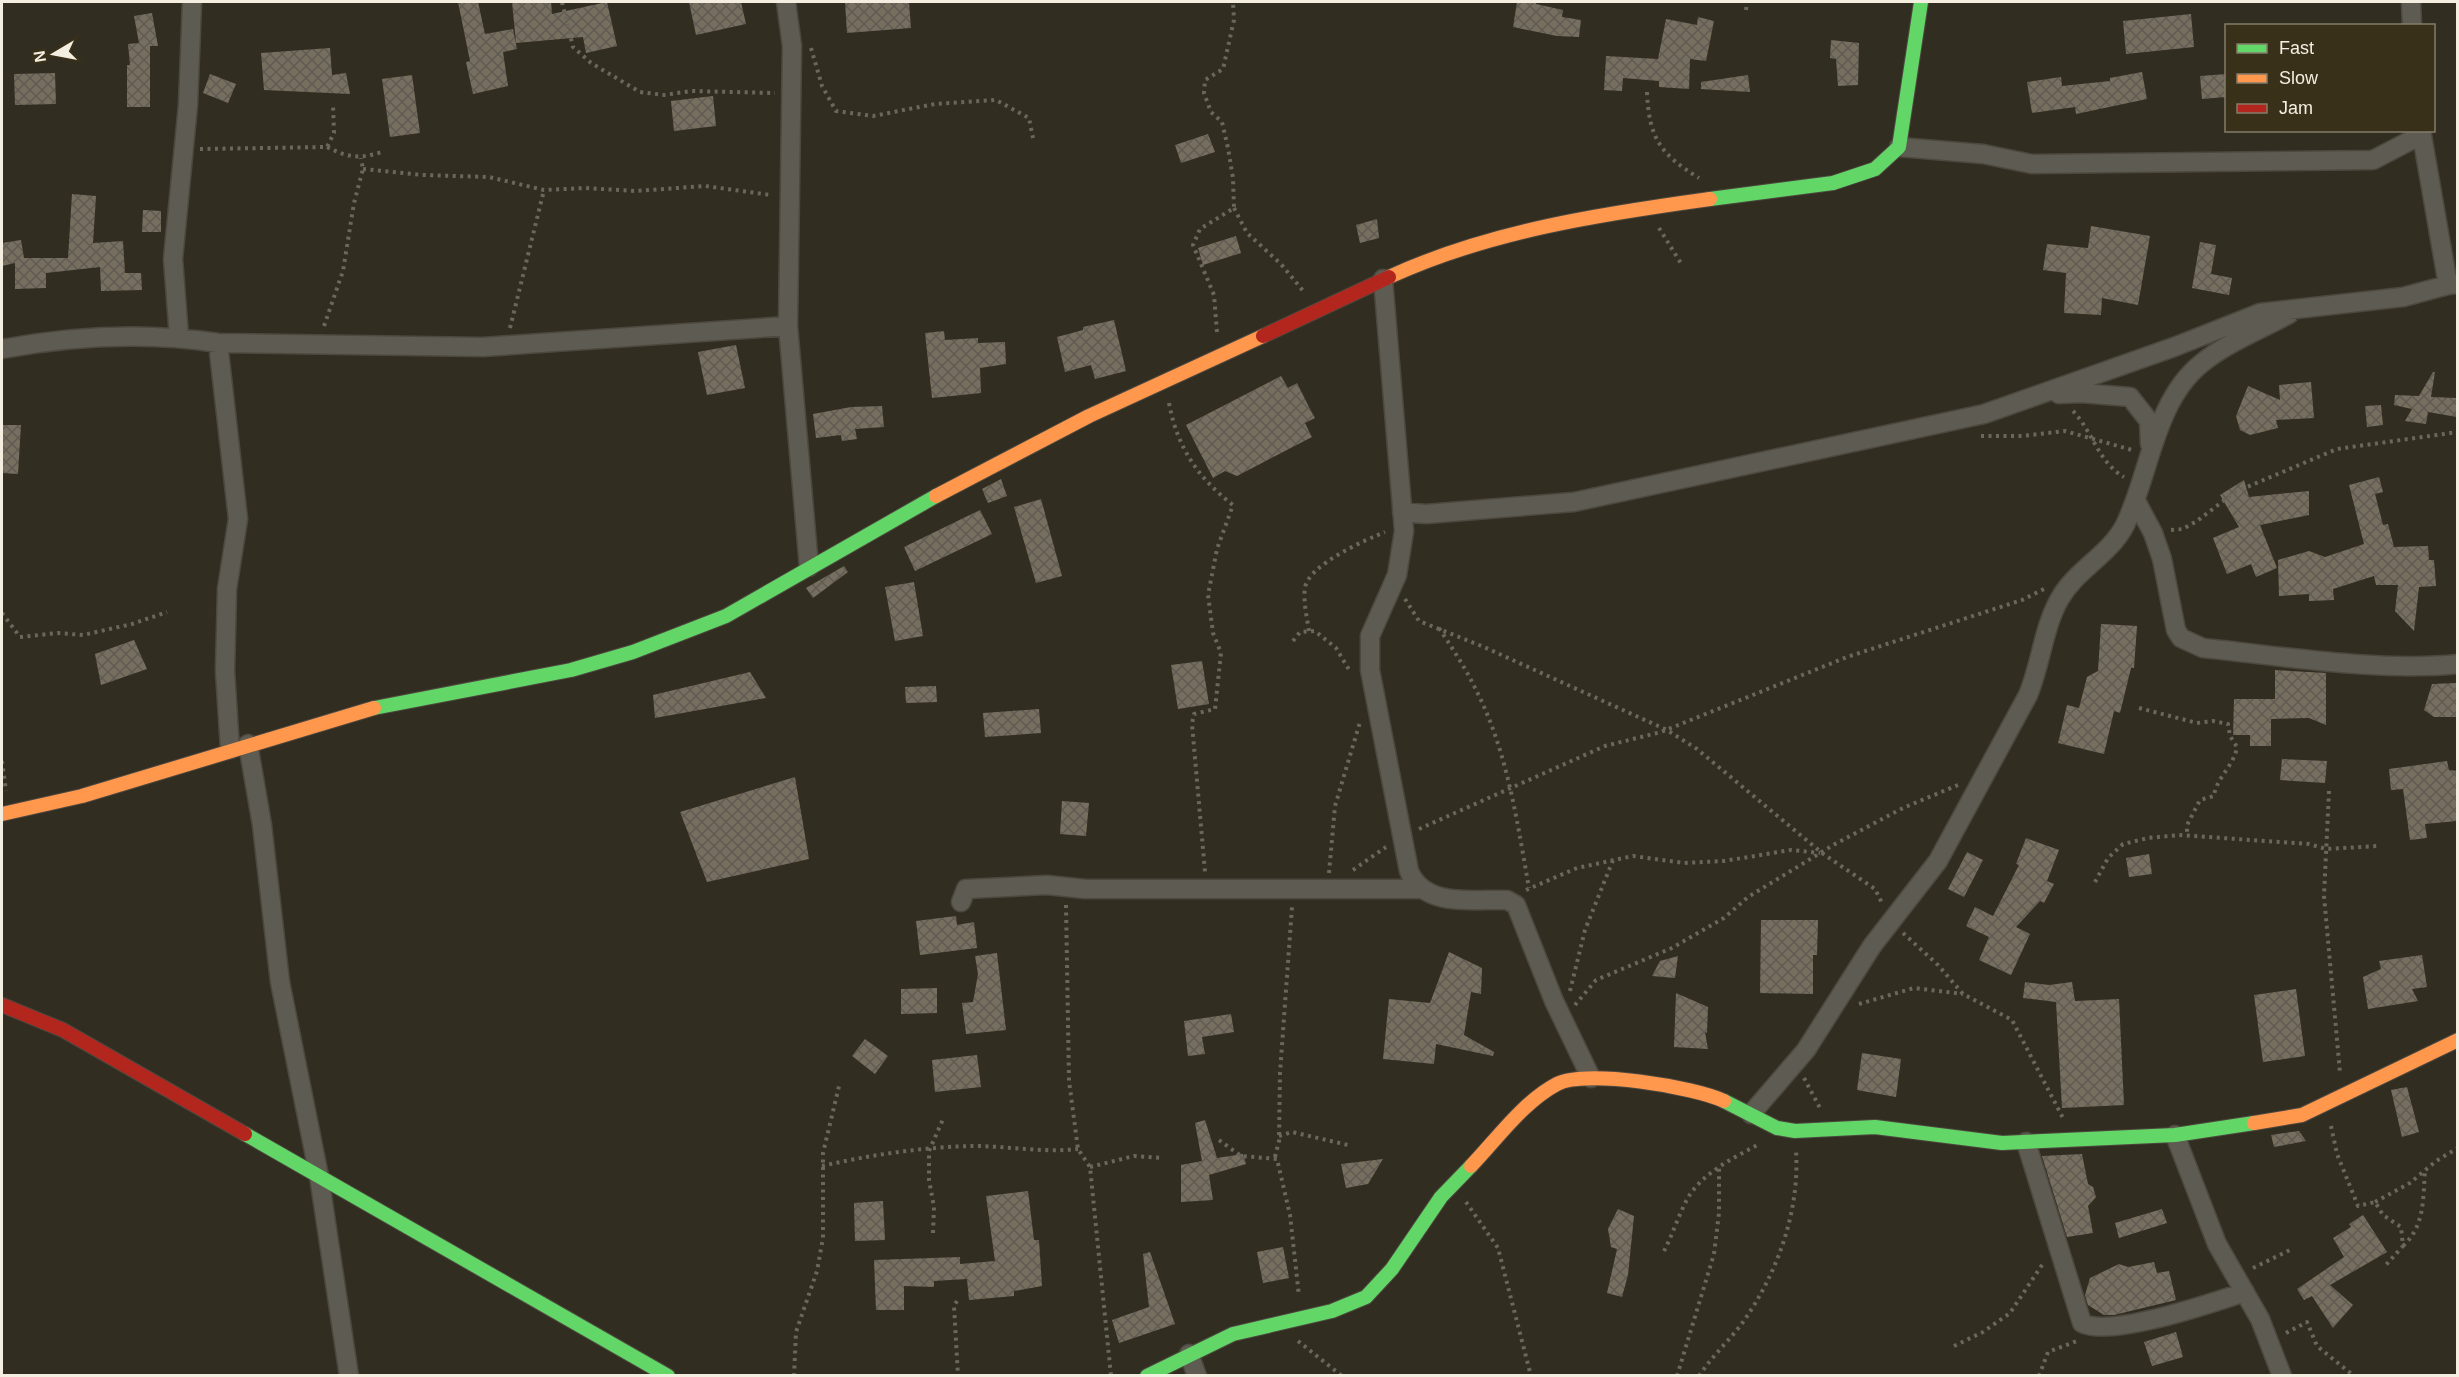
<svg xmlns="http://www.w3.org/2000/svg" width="2459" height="1377" viewBox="0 0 2459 1377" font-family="Arial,sans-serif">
  <defs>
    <pattern id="building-cross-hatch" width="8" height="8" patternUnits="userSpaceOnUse" patternTransform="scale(1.5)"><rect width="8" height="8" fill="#766f5f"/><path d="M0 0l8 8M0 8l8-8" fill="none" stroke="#605b52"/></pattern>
  </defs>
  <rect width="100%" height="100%" fill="#322d21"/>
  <!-- building -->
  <path fill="url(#building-cross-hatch)" d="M458 2H478L485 34 513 29 517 49 503 52 508 86 473 94 466 62 470 61Z
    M512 2H551L552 14 607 2 617 46 586 53 583 37 516 43Z
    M689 2H741L746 24 696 35Z
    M845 2H909L911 28 847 33Z
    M1517 2H1536V4L1563 10 1562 17 1581 20 1579 37 1557 36 1513 27Z
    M152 13 158 46H150V107H127V65H130L128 44 139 43 134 16Z
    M2191 14 2194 47 2126 54 2123 21Z
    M1698 17 1714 21 1706 61 1690 59 1689 89 1659 87V81L1623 78 1622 91 1604 90 1606 56 1658 59 1666 19 1697 25Z
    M1831 40 1859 43 1858 85 1838 86 1836 59 1830 58Z
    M330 48 332 75 346 73 350 94 264 90 261 53Z
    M2142 72 2147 99 2076 114 2075 107 2032 113 2027 82 2061 77 2062 86 2110 81V78Z
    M55 73 56 104 15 105 14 74Z
    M210 74 236 84 228 103 203 93Z
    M2226 74V97L2202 99 2200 76Z
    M412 75 420 133 390 137 382 79Z
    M1748 75 1750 92 1701 89V82Z
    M713 96 716 126 674 131 671 101Z
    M1208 134 1215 152 1181 163 1175 145Z
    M72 194 96 196 93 243 123 241 125 273H141L142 290 101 291 100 267 46 273V288L15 289V263L2 266V243L21 240 24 258H68Z
    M143 210 161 211V232H142Z
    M1377 219 1379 238 1360 243 1356 225Z
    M2091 226 2150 236 2138 305 2102 298 2101 315 2064 313 2066 273 2043 270 2047 244 2088 248Z
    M1236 236 1241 253 1203 265 1198 248Z
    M2200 242 2216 245 2211 274 2232 278 2229 295 2192 288Z
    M1114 320 1126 371 1095 379 1091 365 1065 372 1057 337 1083 330V327Z
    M944 331 945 340 978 338V343L1005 342 1006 364 980 368 981 393 932 398 925 333Z
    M736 345 745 388 707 395 698 352Z
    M2433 372H2435L2431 397 2457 398V417L2428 412 2426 424 2405 421 2412 409 2394 405 2395 395 2419 396Z
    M1281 376 1288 388 1297 383 1309 407 1315 418 1305 423 1312 437 1237 476 1225 471 1213 478 1186 425Z
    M2311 382 2314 418 2276 420 2278 428 2250 435 2240 430 2236 416 2248 386 2280 400 2279 385Z
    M2381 405 2383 425 2367 427 2365 406Z
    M882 406 884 427 855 429 857 439 842 441 841 435 816 438 813 414 851 407Z
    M2 425H21L18 474 2 473Z
    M2379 477 2383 492 2375 494 2383 525 2388 524 2394 547 2428 546 2429 560H2434L2436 586 2419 587 2414 631 2395 611 2398 585H2376L2374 576 2333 589 2334 600 2309 601V594L2279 596 2278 560 2309 551 2325 557 2364 544 2349 485Z
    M1001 479 1007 496 988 503 982 489Z
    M2244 480 2249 497 2309 491V515L2260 525 2277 568 2256 577 2251 564 2227 574 2213 538 2239 527 2220 495Z
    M1041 499 1062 576 1036 583 1014 507Z
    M980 510 992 534 915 571 904 547Z
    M844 566 848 572 813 598 806 588Z
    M914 582 923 636 895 641 885 587Z
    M2101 624 2137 626 2134 668H2131L2120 713 2114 711 2104 754 2058 743 2067 705 2079 708 2087 677 2098 671Z
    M134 640 147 669 101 685 95 654Z
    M1202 661 1209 704 1178 709 1171 665Z
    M2275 670 2326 673V725L2309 718 2271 719V746H2250V735H2233L2234 699H2275Z
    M750 672 766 698 655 718 653 695Z
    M2457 683V717H2434L2424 710 2432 684Z
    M936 686 937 702 906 703 905 687Z
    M1039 709 1041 733 985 737 983 713Z
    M2282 759 2327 761 2325 783 2280 780Z
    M2447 761 2449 770 2457 771V821L2425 824 2427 838 2410 840 2403 789 2391 790 2389 769Z
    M795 777 809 859 707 882 680 812Z
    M1062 801 1089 803 1086 836 1060 834Z
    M2026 838 2059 850 2047 881 2054 884 2044 903 2040 901 2016 927 2030 934 2011 975 1979 960 1989 937 1966 926 1975 907 1993 916 2019 865 2016 864Z
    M1967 852 1983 860 1964 897 1948 889Z
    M2149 854 2152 874 2129 877 2126 858Z
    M956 916 957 925 974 922 977 948 920 955 916 921Z
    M1761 920H1818L1817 955H1813V994L1760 993Z
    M1449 952 1482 968 1481 994 1471 992 1464 1035 1494 1052 1493 1056 1436 1044 1434 1064 1383 1059 1389 999 1430 1003Z
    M997 953 1006 1030 966 1034 962 1003 973 1002 978 974 975 956Z
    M2422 955 2427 987 2412 989 2418 1001 2368 1009 2363 977 2381 969 2379 961Z
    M1678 956 1675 978 1652 976 1660 961Z
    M2025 982 2049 985 2072 982 2075 1001 2119 999 2124 1105 2062 1108 2056 1002 2023 998Z
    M937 988V1013L901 1014V989Z
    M2296 989 2305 1056 2263 1062 2254 995Z
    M1676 993 1708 1007 1707 1033 1705 1032 1708 1049 1674 1047Z
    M1231 1014 1234 1032 1202 1037 1205 1054 1188 1056 1184 1021Z
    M865 1039 888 1056 875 1074 852 1056Z
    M1862 1053 1901 1059 1896 1097 1857 1090Z
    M977 1055 981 1087 935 1092 932 1060Z
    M2407 1087 2419 1132 2402 1137 2391 1090Z
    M1205 1120 1217 1158 1243 1154 1246 1164 1209 1175 1213 1200 1181 1202V1165L1202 1161 1195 1123Z
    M2299 1131 2306 1141 2274 1147 2271 1135Z
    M2082 1154 2088 1184 2093 1187 2096 1197 2088 1206 2093 1233 2067 1237 2042 1156Z
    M1383 1159 1368 1184 1346 1188 1341 1164Z
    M1028 1191 1034 1240H1039L1042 1286 1014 1291V1296L969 1300 967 1279 934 1281V1287L904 1286V1310H876L874 1260 960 1257V1264L995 1261 986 1196Z
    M883 1201 885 1240 855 1241 854 1203Z
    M1618 1209 1634 1216 1628 1275 1622 1297 1607 1293 1617 1249 1611 1247 1608 1229Z
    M2162 1209 2167 1223 2119 1238 2115 1223Z
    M2363 1215 2387 1252 2330 1285 2353 1305 2333 1328 2312 1296 2304 1300 2297 1289 2344 1257 2333 1238 2351 1227 2349 1224Z
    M1283 1247 1289 1278 1263 1283 1257 1252Z
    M1150 1252 1175 1324 1119 1343 1112 1320 1149 1307 1143 1254Z
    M2154 1262 2157 1273 2169 1271 2176 1300 2114 1315H2104L2088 1305 2085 1295 2090 1278 2119 1264 2128 1267Z
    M2176 1332 2183 1357 2152 1366 2144 1342Z"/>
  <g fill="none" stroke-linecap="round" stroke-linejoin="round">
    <!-- street casing -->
    <g stroke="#4d483f" stroke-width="21">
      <path id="street" d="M786 2 792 46 788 326 809 567
        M2411 2 2412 26
        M2421 130 2448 285 2457 284
        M1899 147 1983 154 2032 164 2373 160 2421 135
        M1383 279 1404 531 1397 575 1370 636V670L1409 871C1424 908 1473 899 1507 900L1516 905 1554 1001 1591 1078
        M179 337 173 259 188 105 192 2
        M218 343 238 519 227 589 225 671 230 749
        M2 349C72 336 147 332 218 343L483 347 788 326
        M2059 394 2081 393 2130 397 2149 421 2150 444
        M2136 501 2153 533 2162 559 2176 630 2181 638 2203 648C2282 656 2379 672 2458 664
        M1402 512 1426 514 1574 502 1984 414 2174 347 2260 313 2403 297 2448 285
        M248 744 262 825 280 982 319 1176 349 1376
        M961 902 966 889 1047 885 1085 889H1419
        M1751 1114 1806 1050 1872 946 1938 861 2028 695C2041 664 2043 629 2059 600 2076 569 2109 556 2125 525 2150 474 2154 401 2202 363 2226 343 2262 329 2289 314
        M2175 1135 2217 1244 2260 1319 2282 1376
        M2026 1142 2082 1323C2110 1338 2212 1303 2245 1292
        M1189 1354 1197 1376"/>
    </g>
    <!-- fast casing -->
    <g stroke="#4d483f" stroke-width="16">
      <path id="fast" d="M1710 199 1833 183 1875 169 1899 147 1921 2
        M374 708 571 670 633 652 726 616 936 496
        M1724 1101 1777 1128 1795 1131 1875 1127 2002 1143 2175 1135 2254 1123
        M245 1134 668 1376
        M1147 1376 1233 1334 1332 1311 1366 1297 1392 1269 1441 1197 1471 1166"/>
    </g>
    <!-- slow casing -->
    <g stroke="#4d483f" stroke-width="16">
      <path id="slow" d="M1389 277C1489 231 1601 214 1710 199
        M936 496 1089 416 1263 336
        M2 814 82 796 374 708
        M2254 1123 2302 1115 2458 1040
        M1471 1166C1497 1139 1523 1102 1557 1084 1586 1069 1695 1087 1724 1101"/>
    </g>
    <!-- jam casing -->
    <g stroke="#4d483f" stroke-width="16">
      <path id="jam" d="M1263 336 1389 277
        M2 1005 63 1030 245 1134"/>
    </g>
    <!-- path -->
    <path stroke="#6a675e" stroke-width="4" stroke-dasharray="3 4.5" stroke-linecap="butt" d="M562 2 573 47 591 63 640 92 664 95 691 91 775 93
      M1746 10 1747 2
      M811 48 822 86 836 111 873 116 935 104 996 100 1029 118 1033 138
      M1647 92C1649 138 1660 154 1699 178
      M327 147C349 158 359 159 382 152
      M200 149 327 147 334 133 333 105
      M363 169 422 175 489 177 544 190 585 188 636 191 705 186 771 195
      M1234 208 1247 233 1281 264 1304 292
      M1659 228 1682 265
      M324 326 343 271 354 203 363 169 361 158
      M510 328 544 190
      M1217 332 1214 295 1193 245 1200 229 1234 208 1233 178 1228 148 1222 122 1211 112 1204 93 1205 80 1223 69 1234 20 1233 2
      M1169 403C1177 447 1198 478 1233 505L1217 549 1208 595 1213 633 1221 653 1215 709 1194 714 1192 724 1205 872
      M2073 411C2093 432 2098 462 2124 477
      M1981 436H2022L2065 431 2132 450
      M2171 530 2183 529 2197 521 2235 492 2337 449 2458 432
      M1405 599 1419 621 1484 647 1667 730 1697 749 1822 853 1875 889 1882 903
      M2 613 20 637 58 633 83 635 132 624 167 612
      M1439 628C1452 648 1465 667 1475 688 1507 749 1517 821 1529 888
      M1309 631C1307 618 1303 601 1305 588 1308 565 1365 540 1385 532
      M1293 641 1300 632 1315 631 1336 648 1351 673
      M2139 708 2197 723 2213 721 2228 724 2230 736 2237 747C2234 766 2216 778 2214 796L2200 800 2187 825V836
      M2 761 6 791
      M2329 791 2324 896 2340 1073
      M1419 829 1605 746 1661 732 1847 657 2022 600 2044 589
      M1353 870 1386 847
      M1329 873 1335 806 1360 722
      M2095 882 2108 858 2123 844 2148 838 2179 835 2309 844 2326 849 2378 846
      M1526 890 1577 868 1633 856 1684 863 1724 861 1791 850 1820 853
      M1066 905 1069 1081 1078 1149 1090 1167 1111 1376
      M1903 933 1938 965 1963 994 2012 1020 2064 1120
      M1570 991 1585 930 1613 860
      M1859 1004 1914 988 1963 994
      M1575 1005 1596 980 1672 948 1724 918 1748 897 1835 844 1903 808 1958 785
      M1804 1078 1820 1108
      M2331 1126 2337 1154 2358 1206 2375 1202 2383 1215 2401 1227 2403 1246 2385 1266
      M1279 1136 1292 1132 1348 1145
      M1219 1140 1241 1156 1277 1159 1290 1215 1299 1296
      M1275 1157 1279 1141 1280 1073 1292 907
      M822 1166C870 1155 923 1147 973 1146 1008 1146 1042 1153 1078 1149
      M1090 1167 1134 1156 1162 1158
      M1466 1202 1498 1248 1531 1376
      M2375 1202 2410 1183 2436 1161 2458 1148
      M933 1233 934 1207 929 1180V1151L944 1117
      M2403 1246C2425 1226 2423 1198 2425 1170
      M1664 1251C1673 1234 1679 1213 1689 1196 1705 1171 1734 1158 1759 1144
      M2253 1268 2292 1249
      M957 1301 954 1306 958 1376
      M2286 1333 2307 1322 2317 1346 2354 1376
      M1298 1341 1342 1376
      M1954 1346 1983 1332 2010 1313 2044 1262
      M794 1376 796 1332 817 1271 823 1238V1153L840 1082
      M1677 1376 1714 1254 1719 1213V1166
      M1699 1376C1712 1356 1730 1340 1743 1322 1777 1274 1800 1211 1796 1151
      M2039 1376 2048 1352 2077 1341"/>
    <!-- street -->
    <use href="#street" stroke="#5e5b52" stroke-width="18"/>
    <!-- fast -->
    <use href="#fast" stroke="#63d668" stroke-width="14"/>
    <!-- slow -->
    <use href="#slow" stroke="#ff974d" stroke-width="14"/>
    <!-- jam -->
    <use href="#jam" stroke="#b3261e" stroke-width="14"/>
  </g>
  <!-- border -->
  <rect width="2459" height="1377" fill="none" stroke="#f4eee1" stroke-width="6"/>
  <!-- legend -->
  <rect x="2225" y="24" width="210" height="108" fill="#39301a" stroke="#847c6a" stroke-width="1.5"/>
  <rect x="2237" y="44" width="30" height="9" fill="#63d668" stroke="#847c6a" stroke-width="1.5"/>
  <text x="2279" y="54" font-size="18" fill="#f4eee1">Fast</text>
  <rect x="2237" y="74" width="30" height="9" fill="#ff974d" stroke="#847c6a" stroke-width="1.5"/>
  <text x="2279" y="84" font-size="18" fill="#f4eee1">Slow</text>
  <rect x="2237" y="104" width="30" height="9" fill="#b3261e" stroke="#847c6a" stroke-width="1.5"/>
  <text x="2279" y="114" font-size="18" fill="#f4eee1">Jam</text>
  <!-- north arrow -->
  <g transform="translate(54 54) rotate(260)" stroke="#39301a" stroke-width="4.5" paint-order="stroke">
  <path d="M0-4.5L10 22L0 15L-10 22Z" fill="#f4eee1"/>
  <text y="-9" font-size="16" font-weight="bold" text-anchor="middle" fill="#f4eee1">N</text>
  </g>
</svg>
